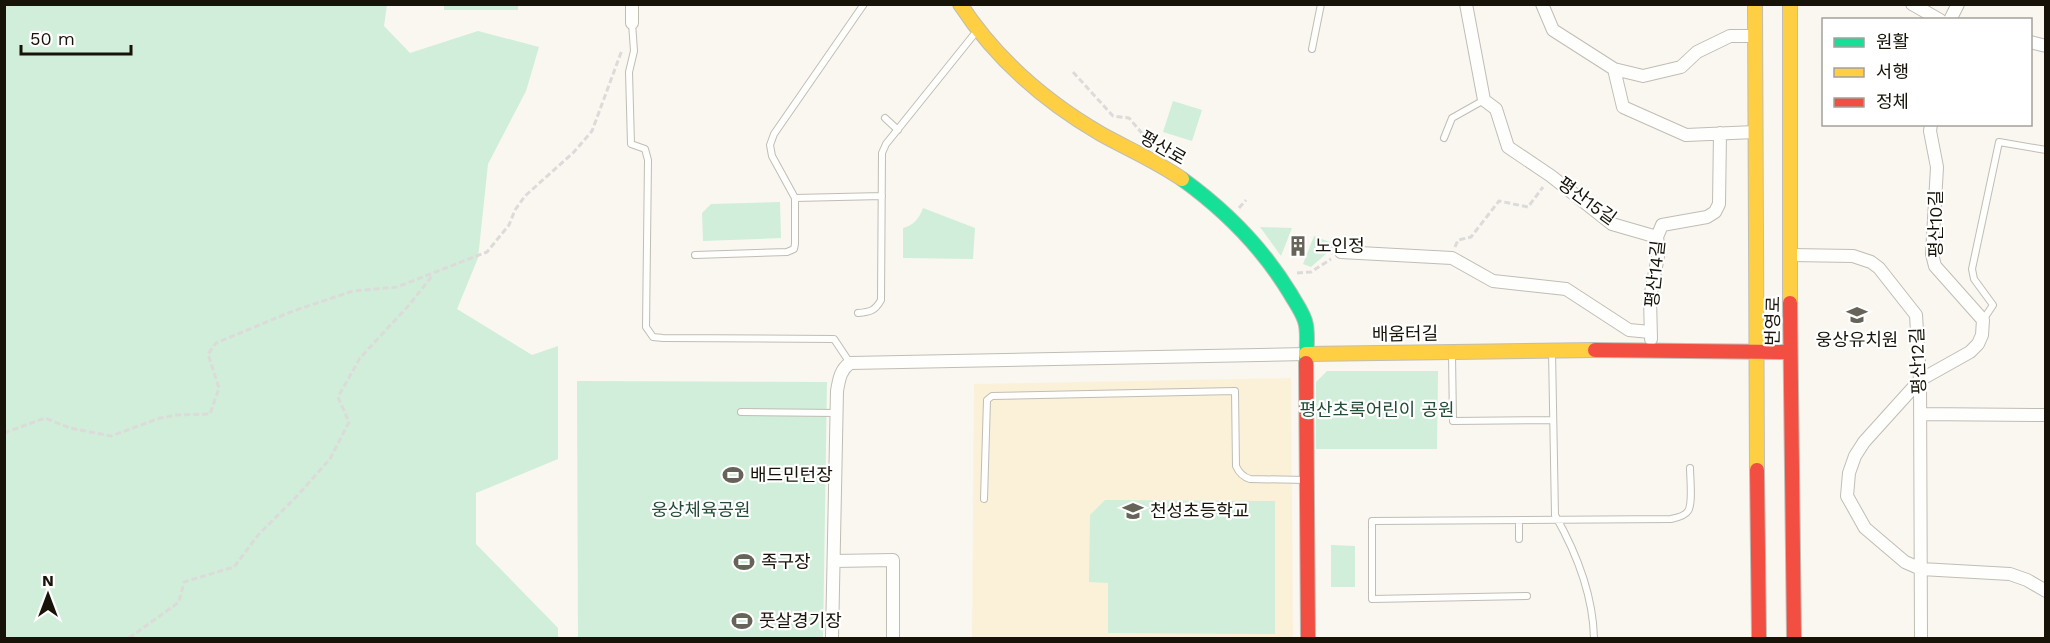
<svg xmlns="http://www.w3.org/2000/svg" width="2050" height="643" viewBox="0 0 2050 643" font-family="'Work Sans','Noto Sans KR',sans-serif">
  <rect width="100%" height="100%" fill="#f9f7f0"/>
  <!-- built -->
  <path fill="#fbf1d9" d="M1291 378 1293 638H972L974 384Z"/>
  <!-- green -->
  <path fill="#d0eed9" d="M4 5H387L384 26 410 53 478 31 539 47 526 91 488 164 478 258 457 309 532 355 558 346V459L476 493V544L558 628V638H5Z
    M444 5H518V10H444Z
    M1173 101 1202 110 1192 141 1163 132Z
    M780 202 781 238 703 241 702 213 711 204Z
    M923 208 975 228 973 259 903 258V228C914 225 919 219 923 208Z
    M1260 227 1292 228 1281 256Z
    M1314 236 1335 244 1334 247 1311 267 1303 264Z
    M1327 371H1438L1437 449H1316V382Z
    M577 381 827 382 823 638H578Z
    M1105 500 1275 501V634L1108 633V583L1089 582 1090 515Z
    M1331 545 1355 546V587H1331Z"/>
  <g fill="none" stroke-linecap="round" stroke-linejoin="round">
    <!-- lane casing -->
    <g stroke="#c0bdb4" stroke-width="8">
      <path id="lane" d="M632 23 634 51 629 72 631 144 645 149 648 160 646 327 653 337 663 338 834 339 850 363
        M1312 49 1321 4
        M885 118 898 130
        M1444 138 1452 118 1484 100
        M795 198 772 156 770 145 774 134 864 4
        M695 255 787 252 794 249 795 244V198L882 196
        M858 313C870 312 875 311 881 300L882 153 886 144 976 32
        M1983 320 1993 305 1974 279 1972 269 1999 142 2046 150
        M1552 351 1555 515C1576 552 1593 596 1594 638
        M1452 355 1453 421 1553 420
        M741 412 837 413
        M984 499 987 400 992 396 1235 391 1236 466C1239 473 1243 477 1250 479L1305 480
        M1519 521V539
        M1527 596 1372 599V521L1671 519C1676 518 1685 516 1688 511 1693 504 1690 477 1690 468"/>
    </g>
    <!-- street casing -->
    <g stroke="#c0bdb4" stroke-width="14">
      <path id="street" d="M1466 4 1484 100 1496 109 1508 147 1551 176 1612 224 1657 237
        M1542 4 1553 30 1614 69 1623 107 1686 135 1755 132
        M1912 4 1940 20
        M1950 20 1958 4
        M632 23V4
        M2030 42 2046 46
        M1614 69 1643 76 1681 67 1697 52 1730 36H1755
        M1931 124 1930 131 1937 167 1932 254 1935 266 1983 320 1982 335 1978 344 1970 352 1920 380 1864 442 1855 456 1849 473 1847 496 1865 528 1905 562 1921 569 2010 574 2027 580 2046 591
        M1341 252 1452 258 1493 281 1566 289 1629 330 1650 332
        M1791 255 1853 256 1871 262 1879 268 1916 315 1920 380 1921 638
        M1651 339 1650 298 1659 251 1657 237 1662 225 1707 217 1715 212 1719 204 1720 133
        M1920 414 2046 415
        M834 561 893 560V638
        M832 638 837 391C839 380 840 370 850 363L1306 354"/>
    </g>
    <!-- fast casing -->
    <g stroke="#c0bdb4" stroke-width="16">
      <path id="fast" d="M1182 179C1225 210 1262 247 1290 293 1295 302 1302 311 1305 321 1309 333 1306 351 1306 363"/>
    </g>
    <!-- slow casing -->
    <g stroke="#c0bdb4" stroke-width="16">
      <path id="slow" d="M960 4C996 59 1044 101 1101 134 1128 149 1156 161 1182 179
        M1755 4 1757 470
        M1790 4V303
        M1306 354 1595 350"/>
    </g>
    <!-- jam casing -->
    <g stroke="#c0bdb4" stroke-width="16">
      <path id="jam" d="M1790 303 1794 638
        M1595 350 1790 352
        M1306 363 1308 638
        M1757 470 1759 638"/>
    </g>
    <!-- path -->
    <path stroke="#dcdbd9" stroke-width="3" stroke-dasharray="6 3" stroke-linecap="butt" d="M1073 72 1113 116 1129 118 1147 139
      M1239 208 1246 200
      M1455 247 1458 240 1471 237 1499 201 1528 207 1543 187
      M1297 273 1311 272 1331 259
      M4 433 45 418 70 428 111 436 160 418 177 415 210 414 219 388 208 354 216 343 293 311 353 291 397 287 487 252 509 225 515 210 525 196 573 153 592 131 622 50
      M129 638 179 602 184 582 234 567 259 534 296 497 330 459 349 422 338 397 360 358 410 304 432 276"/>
    <!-- lane -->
    <use href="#lane" stroke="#fefefd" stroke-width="6"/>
    <!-- street -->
    <use href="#street" stroke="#fefefd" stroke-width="12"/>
    <!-- fast -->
    <use href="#fast" stroke="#16e098" stroke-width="14"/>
    <!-- slow -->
    <use href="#slow" stroke="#ffcf43" stroke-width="14"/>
    <!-- jam -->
    <use href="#jam" stroke="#f24e42" stroke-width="14"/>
  </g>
  <!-- icons -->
  <defs>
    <g id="building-bare" transform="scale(1.62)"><path d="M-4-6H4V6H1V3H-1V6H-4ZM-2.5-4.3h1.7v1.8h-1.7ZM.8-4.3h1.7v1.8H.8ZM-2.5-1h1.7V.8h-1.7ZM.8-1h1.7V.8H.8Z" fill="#666359" stroke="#fff" stroke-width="2.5" paint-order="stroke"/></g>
    <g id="school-bare" transform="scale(1.62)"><path d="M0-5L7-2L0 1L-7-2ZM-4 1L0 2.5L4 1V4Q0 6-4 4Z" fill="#666359" stroke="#fff" stroke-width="2.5" paint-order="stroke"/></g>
    <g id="stadium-bare" transform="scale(1.62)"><path d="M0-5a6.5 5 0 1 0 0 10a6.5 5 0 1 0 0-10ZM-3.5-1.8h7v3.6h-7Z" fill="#666359" stroke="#fff" stroke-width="2.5" paint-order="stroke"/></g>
  </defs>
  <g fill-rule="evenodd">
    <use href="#building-bare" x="1298" y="246"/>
    <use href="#school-bare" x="1857" y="315"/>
    <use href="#stadium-bare" x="733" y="475"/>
    <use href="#school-bare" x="1133" y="511"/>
    <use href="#stadium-bare" x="744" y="562"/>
    <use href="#stadium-bare" x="742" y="621"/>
  </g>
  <g text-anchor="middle" stroke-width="4.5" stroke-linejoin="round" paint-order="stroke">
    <!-- street labels -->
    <g font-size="18" fill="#171308" stroke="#fff">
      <text transform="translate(1163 148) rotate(30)" y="6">평산로</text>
      <text transform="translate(1587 201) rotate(36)" y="6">평산15길</text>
      <text transform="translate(1936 224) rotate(-90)" y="6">평산10길</text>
      <text transform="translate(1655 274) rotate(-84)" y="6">평산14길</text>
      <text transform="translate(1773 321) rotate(-89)" y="6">번영로</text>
      <text transform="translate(1405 334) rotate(-1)" y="6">배움터길</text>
      <text transform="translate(1918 361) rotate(-92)" y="6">평산12길</text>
    </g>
    <!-- poi labels -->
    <g font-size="18" fill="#171308" stroke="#fff" text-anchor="start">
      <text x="1315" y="252">노인정</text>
      <text x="1857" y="346" text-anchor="middle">웅상유치원</text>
      <text x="750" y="481">배드민턴장</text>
      <text x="1150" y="517">천성초등학교</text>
      <text x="761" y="568">족구장</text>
      <text x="759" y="627">풋살경기장</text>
    </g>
    <!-- park labels -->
    <g font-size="18" fill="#234c37" stroke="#fff">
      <text x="1377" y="416">평산초록어린이 공원</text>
      <text x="701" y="516">웅상체육공원</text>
    </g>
  </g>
  <!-- border -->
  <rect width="2050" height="643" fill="none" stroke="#171308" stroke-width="12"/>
  <!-- legend -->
  <rect x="1822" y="18" width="210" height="108" fill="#ffffff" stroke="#a2a19c" stroke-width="1.5"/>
  <rect x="1834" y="38" width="30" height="9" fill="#16e098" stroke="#a2a19c" stroke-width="1.5"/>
  <text x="1876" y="48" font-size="18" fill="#171308">원활</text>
  <rect x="1834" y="68" width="30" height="9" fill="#ffcf43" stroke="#a2a19c" stroke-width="1.5"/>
  <text x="1876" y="78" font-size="18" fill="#171308">서행</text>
  <rect x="1834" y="98" width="30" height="9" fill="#f24e42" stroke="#a2a19c" stroke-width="1.5"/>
  <text x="1876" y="108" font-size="18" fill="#171308">정체</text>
  <!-- north arrow -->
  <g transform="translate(48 595)" stroke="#ffffff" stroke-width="4.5" paint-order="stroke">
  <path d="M0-4.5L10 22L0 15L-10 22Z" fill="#171308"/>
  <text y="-9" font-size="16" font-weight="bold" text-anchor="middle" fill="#171308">N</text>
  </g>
  <!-- scale -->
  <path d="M21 45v9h110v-9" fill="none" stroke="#171308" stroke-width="3"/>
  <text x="30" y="45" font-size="18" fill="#171308" stroke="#ffffff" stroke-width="4.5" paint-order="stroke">50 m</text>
</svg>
